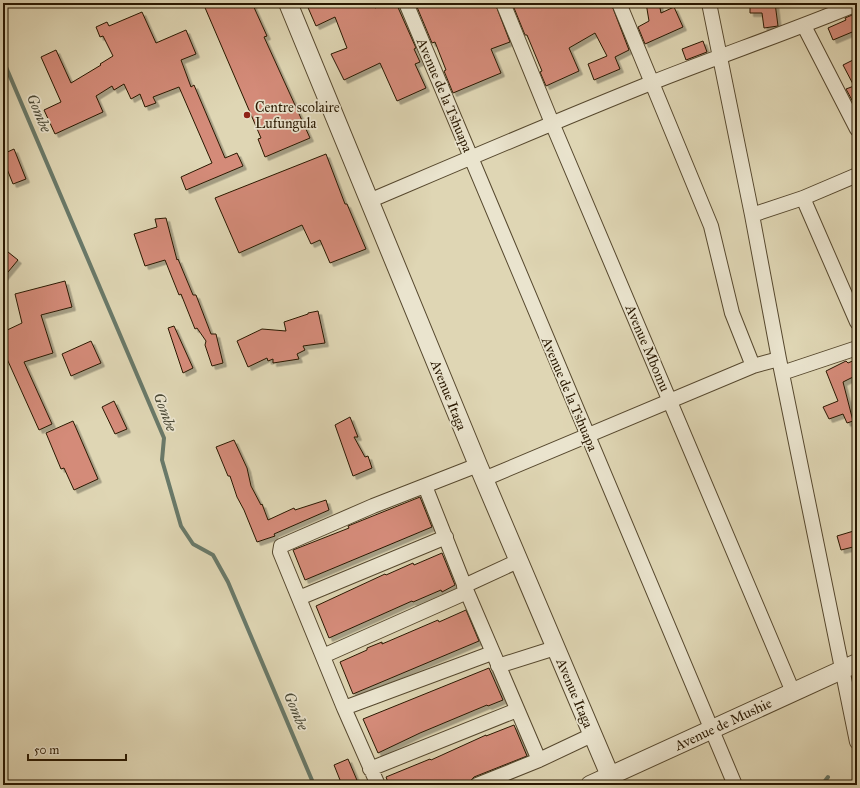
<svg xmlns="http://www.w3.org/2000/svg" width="860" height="788" viewBox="0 0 860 788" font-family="'IM FELL Great Primer',serif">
  <defs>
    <filter id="shadow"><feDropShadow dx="3.5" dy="3.5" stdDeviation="0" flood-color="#0004"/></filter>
  </defs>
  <rect width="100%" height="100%" fill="#dfd6b4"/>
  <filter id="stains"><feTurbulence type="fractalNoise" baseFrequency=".005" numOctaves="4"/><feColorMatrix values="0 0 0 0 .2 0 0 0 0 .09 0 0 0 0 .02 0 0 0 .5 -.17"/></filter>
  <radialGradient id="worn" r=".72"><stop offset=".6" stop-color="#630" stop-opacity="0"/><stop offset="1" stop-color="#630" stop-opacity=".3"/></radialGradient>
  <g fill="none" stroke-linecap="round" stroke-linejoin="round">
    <!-- stream -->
    <path stroke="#697969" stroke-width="4" d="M3 60 164 438 162 460 181 526 193 544 213 555 228 582 314 785
      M822 785 828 777"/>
  </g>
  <!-- building -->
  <path fill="#d48b79" stroke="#291801" filter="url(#shadow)" d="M203 3H252L267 36 264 37 310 138 265 157 258 139 261 138Z
    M306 3H373L375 8 387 3H396L416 48 414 49 420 62 415 64 426 88 397 101 380 63 344 80 331 54 347 48 335 17 316 26Z
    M427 3H495L510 42 491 49 501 73 453 93 444 71 446 70 435 42 432 43 417 7Z
    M512 3H611L629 50 615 57 620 69 594 80 588 64 607 56 595 33 569 48 579 71 546 86 540 72 542 71 527 35H525Z
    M646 3H659L661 13 674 7 683 27 645 44 638 27 649 21Z
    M750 3H775L778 26 764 28 762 13H750Z
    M142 12 156 43 186 30 196 54 181 60 191 87 194 85 225 158 237 153 243 166 186 190 181 177 212 163 179 87 153 97 156 103 145 107 140 94 131 99 124 84 114 90 112 86 96 96 103 112 55 134 44 110 61 102 41 57 56 50 71 83 101 65 100 64 113 56 103 36 100 37 96 27 107 22 109 26Z
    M857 13V30L833 40 828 28 846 20 845 18Z
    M703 41 707 52 686 60 682 49Z
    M857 58V100L853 102 846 89 854 86 843 65Z
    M14 149 26 179 13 184 3 159V154Z
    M326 154 345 204H347L366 249 330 263 320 240 311 244 302 225 239 253 215 198Z
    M166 218 177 260 178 259 193 295H196L211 334H216L223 363 212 366 205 345 206 341 197 328 195 329 181 294 179 295 165 260 145 266 134 234 157 227 155 219Z
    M3 248 18 260 3 278Z
    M65 281 72 307 41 315 53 353 24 362 52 424 39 430 3 350V332L22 323 15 294Z
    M318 311 325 343 303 346 305 350 297 354 299 359 273 363V359L268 361 267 358 248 367 237 341 262 329 286 331 284 322 308 314V313Z
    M174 326 193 368 183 373 168 328Z
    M91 341 101 363 71 376 62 354Z
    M857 359V375L843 382 853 421 847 423 843 414 829 419 823 407 838 401 826 371 846 361 848 363Z
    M114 401 127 429 115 434 102 407Z
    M350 417 358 437H354L365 457 368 456 372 468 353 476 335 425Z
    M73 421 98 479 74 490 64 468 61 469 46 433Z
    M234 440 247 468 251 486 261 505 262 504 268 520 294 508 295 510 326 500 329 510 274 534 275 536 257 542 244 510 237 497 230 476H228L216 447Z
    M420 497 432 527 305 580 293 550 349 528 348 526Z
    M857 530V546L841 550 837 536Z
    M442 553 455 585 442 592 441 590 413 602 412 601 329 638 316 606 385 574 386 575 413 563 414 565Z
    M466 610 479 641 353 694 340 662 367 650V648L382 642V644L438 620 439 622Z
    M489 668 503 700 488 706 487 705 420 733 378 753 363 719Z
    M514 725 527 756 474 777 469 782 462 785H389L386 777 430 759 431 760 486 735V736Z
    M348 759 359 785H342L334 765Z"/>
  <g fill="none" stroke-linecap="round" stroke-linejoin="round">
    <!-- minor casing -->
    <g stroke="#56482e" stroke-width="16">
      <path id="minor" d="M406 3 735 785
        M503 3 552 123 793 692
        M619 3 711 226 732 313 753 366
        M709 3 752 215 779 359 857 742
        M804 26 857 129
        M803 198 857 322
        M369 201C463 161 556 121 651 83 719 56 789 32 857 4
        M752 215 803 198 857 175
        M782 373 857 348
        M484 479 753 366 779 359
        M425 486 467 592 539 760
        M464 586 518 561
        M299 598 446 537
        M323 656 467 592
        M498 666 555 648
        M344 708 492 653
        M370 769 517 710
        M378 785 344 708 280 552 281 546 373 506 478 465
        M477 785 539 760 592 735"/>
    </g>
    <!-- tertiary casing -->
    <g stroke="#56482e" stroke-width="20">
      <path id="tertiary" d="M288 3 478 465 614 785
        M590 785 857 663"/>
    </g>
    <!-- minor -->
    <use href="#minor" stroke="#eae4ce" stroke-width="14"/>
    <!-- tertiary -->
    <use href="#tertiary" stroke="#eae4ce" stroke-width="18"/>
  </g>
  <!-- markers -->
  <circle fill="#8f2418" stroke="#eae4ce" stroke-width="1.5" cx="247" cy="115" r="4"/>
  <g text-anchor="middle" stroke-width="3.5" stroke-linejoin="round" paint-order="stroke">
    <!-- street labels -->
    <g font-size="14" fill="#291801" stroke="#eae4ce">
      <text transform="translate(445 95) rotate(67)" y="5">Avenue de la Tshuapa</text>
      <text transform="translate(648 348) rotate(67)" y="5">Avenue Mbomu</text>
      <text transform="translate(570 394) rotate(67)" y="5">Avenue de la Tshuapa</text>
      <text transform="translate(449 395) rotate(68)" y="5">Avenue Itaga</text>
      <text transform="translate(575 693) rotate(67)" y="5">Avenue Itaga</text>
      <text transform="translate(723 724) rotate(-25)" y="5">Avenue de Mushie</text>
    </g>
    <!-- poi labels -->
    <g font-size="14" fill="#291801" stroke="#eae4ce" text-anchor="start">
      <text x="255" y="112">Centre scolaire<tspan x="255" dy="16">Lufungula</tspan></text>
    </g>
    <!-- water labels -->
    <g font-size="15" font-style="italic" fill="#494835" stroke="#eae4ce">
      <text transform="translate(39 113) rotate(67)" y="5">Gombe</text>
      <text transform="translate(165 412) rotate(69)" y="5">Gombe</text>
      <text transform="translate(296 711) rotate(67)" y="5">Gombe</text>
    </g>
  </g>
  <!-- margin -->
  <rect width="860" height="788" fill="none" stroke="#dfd6b4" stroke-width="16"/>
  <rect x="4" y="4" width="852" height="780" fill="none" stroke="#291801" stroke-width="2"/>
  <rect x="8" y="8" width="844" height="772" fill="none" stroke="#291801"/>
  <!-- scale -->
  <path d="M28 754v6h98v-6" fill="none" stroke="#291801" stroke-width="2"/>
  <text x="34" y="754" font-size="12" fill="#291801" stroke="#eae4ce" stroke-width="3" paint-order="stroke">50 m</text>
  <rect width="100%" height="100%" filter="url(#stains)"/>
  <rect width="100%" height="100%" fill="url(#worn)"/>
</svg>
